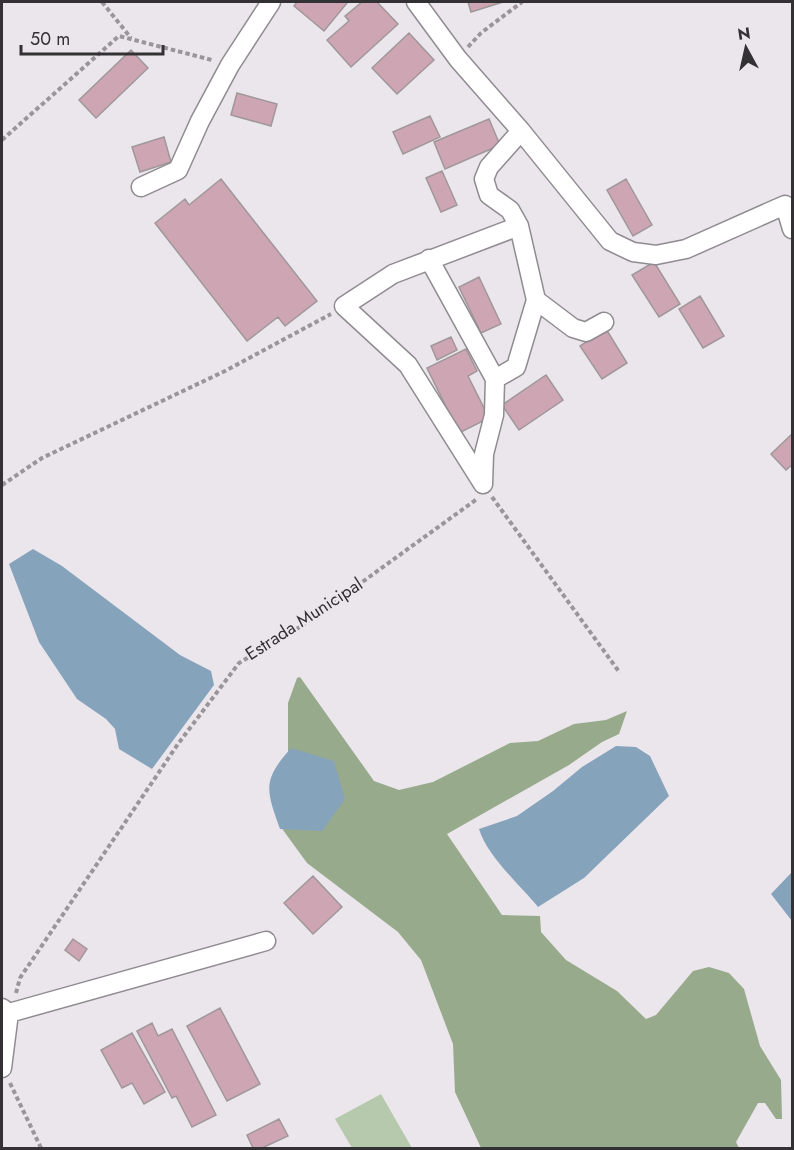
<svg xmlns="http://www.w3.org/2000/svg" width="794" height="1150" viewBox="0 0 794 1150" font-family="Jost,sans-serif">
  <rect width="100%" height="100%" fill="#ebe6ec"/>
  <!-- green -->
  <path fill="#b7c9ac" d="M381 1094 412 1148H352L335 1119Z"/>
  <!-- forest -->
  <path fill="#97aa8b" d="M300 677 374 781 399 790 433 782 510 743 538 741 574 724 606 720 627 711 619 734 602 742 569 765 447 834 502 915 540 916 541 932 566 960 617 991 646 1019 656 1015 693 971 709 967 729 973 744 989 760 1046 781 1080 782 1119H776L765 1103H758L736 1142 739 1148H481L455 1092 453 1044 421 960 398 932 307 863 283 830 279 806 288 754V703L297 678Z"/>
  <!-- water -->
  <path fill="#86a3bc" d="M33 549 62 566 180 655 211 671 214 685 152 769 119 749 115 729 106 719 77 699 39 642 9 564Z
    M616 746 636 747 650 756 669 796 584 878 538 907C520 885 487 856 479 829L517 816 553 791 582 767Z
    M291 748 334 761 345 799 322 831 280 829C266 789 262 781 291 748Z
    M792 872V921L771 894Z"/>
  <!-- building -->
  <path fill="#cea6b3" stroke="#9f9799" stroke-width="1.5" d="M297 2H345L347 3 324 31 294 6Z
    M362 2H377L398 24 351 67 327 40 349 21 345 16Z
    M468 2H503L471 12Z
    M409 33 434 60 397 94 372 68Z
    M131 50 148 68 96 118 79 100Z
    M237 93 277 104 271 126 231 115Z
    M430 116 440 137 403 154 393 132Z
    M489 119 500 145 445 169 434 142Z
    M164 137 171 162 140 172 132 147Z
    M442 171 457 205 441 212 426 178Z
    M221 179 317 301 285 326 278 317 247 341 155 223 185 199 189 205Z
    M626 179 652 225 633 236 607 190Z
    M654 262 680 304 659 317 632 275Z
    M479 277 501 324 481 333 459 287Z
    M700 296 724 336 703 348 679 309Z
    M606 329 627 363 602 379 580 346Z
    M451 337 457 350 437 360 431 346Z
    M466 349 477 371 468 376 489 418 459 433 427 368Z
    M546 375 563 400 519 430 502 405Z
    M792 434V465L786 470 771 454Z
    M313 876 342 907 313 934 284 903Z
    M73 939 87 949 79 961 65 950Z
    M220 1008 260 1084 227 1101 187 1026Z
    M152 1023 158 1036 172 1029 216 1115 192 1127 176 1096 172 1098 137 1031Z
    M132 1033 165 1092 144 1104 132 1083 122 1088 101 1050Z
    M279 1119 288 1136 262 1148H253L247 1135Z"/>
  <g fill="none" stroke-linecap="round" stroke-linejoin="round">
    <!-- minor casing -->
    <g stroke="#908b91" stroke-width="21">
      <path id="minor" d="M416 2 458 59 521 131 610 241 633 252 656 255 686 249 785 205 792 229
        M141 187 178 170 200 121 230 65 271 2
        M429 259 495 379
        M536 300 573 328 586 332 604 322
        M483 484 408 365 344 306 393 274 519 226
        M483 484 484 454 494 415 495 379 516 367 536 300 519 226 510 210 489 195 484 179 489 167 521 131
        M2 1008 9 1013 2 1068
        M9 1013 266 941"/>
    </g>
    <!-- path -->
    <path stroke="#999599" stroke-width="4" stroke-dasharray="4.5 3" stroke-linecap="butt" d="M102 2 131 38
      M468 47 481 33 522 2
      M2 140 119 36 212 60
      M2 485 42 458 225 371 331 314
      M492 497 620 673
      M16 993 20 978 178 744 239 663 300 627 477 499
      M10 1083 41 1148"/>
    <!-- minor -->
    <use href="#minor" stroke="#fff" stroke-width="18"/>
  </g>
  <g text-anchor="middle" stroke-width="4.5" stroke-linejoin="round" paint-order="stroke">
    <!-- street labels -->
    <g font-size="18" fill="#333133" stroke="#ebe6ec">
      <text transform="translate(304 619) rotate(-33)" y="6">Estrada Municipal</text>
    </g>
  </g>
  <!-- border -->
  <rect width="794" height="1150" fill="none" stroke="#333133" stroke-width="6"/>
  <!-- north arrow -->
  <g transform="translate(746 48) rotate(352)" stroke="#ebe6ec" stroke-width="4.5" paint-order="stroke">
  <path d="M0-4.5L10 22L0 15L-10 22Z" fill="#333133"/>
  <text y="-9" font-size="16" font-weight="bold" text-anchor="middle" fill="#333133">N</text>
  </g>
  <!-- scale -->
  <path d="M21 45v9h142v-9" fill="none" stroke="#333133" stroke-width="3"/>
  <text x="30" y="45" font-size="18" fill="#333133" stroke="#ebe6ec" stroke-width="4.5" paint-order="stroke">50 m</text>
</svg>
